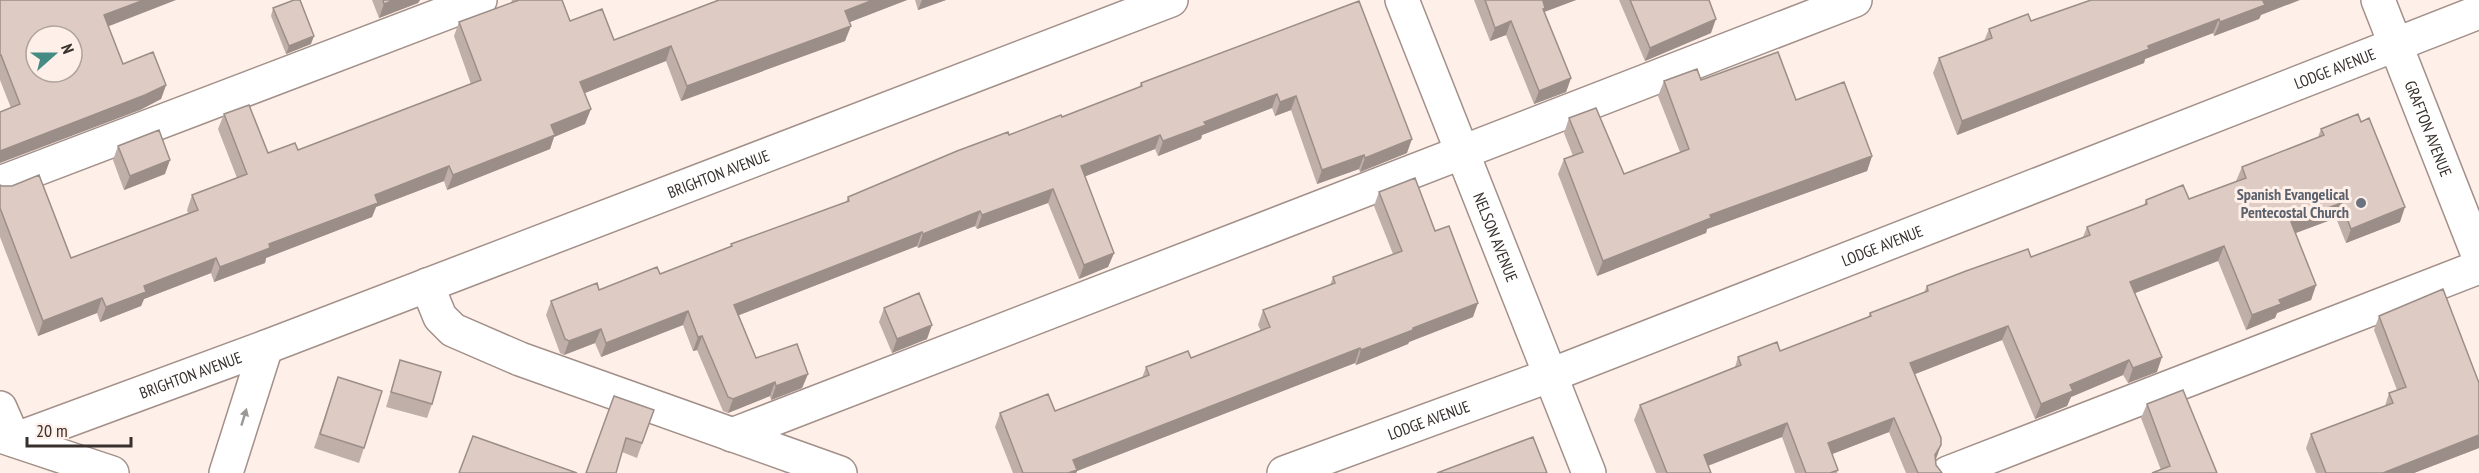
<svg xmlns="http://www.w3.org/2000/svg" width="2479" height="473" viewBox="0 0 2479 473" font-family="'PT Sans Narrow',sans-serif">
  <rect width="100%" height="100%" fill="#feefe8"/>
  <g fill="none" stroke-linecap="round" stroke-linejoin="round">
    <!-- minor casing -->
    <g stroke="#a29089" stroke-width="36">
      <g id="minor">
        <path id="s1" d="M1402 0 1589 473"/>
        <path id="s2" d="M2378 0 2479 257"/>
        <path d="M0 183 480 0"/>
        <path d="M427 285 440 317 453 330 520 359 840 473"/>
        <path d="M0 408 14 440"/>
        <path d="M732 435 1855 0"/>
        <path d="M7 438 112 473"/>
        <path id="s3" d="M14 440 266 347 1171 0"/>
        <path d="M226 473 266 347"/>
        <path id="s4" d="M1284 473 1551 375 2479 12"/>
        <path d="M1948 473 2479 267"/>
      </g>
    </g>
    <!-- minor -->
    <use href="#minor" stroke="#fff" stroke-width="33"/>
  </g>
  <!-- wall -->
  <path fill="#bfafa8" d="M0 0 108 26 123 64 166 85 161 99 140 110 11 108 0 80Z
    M372 0H420L418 3 379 18Z
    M512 0H562L570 21 614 40 718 0H907L849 22 845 41 681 101 666 61 584 93 585 124 554 137 550 149 447 190 444 181 376 207 372 217 266 258 265 263 214 282 211 273 144 299 141 306 100 322 97 313 38 336 0 237V185L71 258 188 213 187 210 192 195 237 178 218 129 224 114 268 153 298 150 471 84 454 36 459 22 511 3Z
    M915 0H946L918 10Z
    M1474 0H1576L1544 12 1571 78 1566 92 1534 104 1506 35 1490 41Z
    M1619 0H1709L1711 33 1645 61Z
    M1359 1 1407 153 1360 172 1359 169 1317 184 1291 110 1275 116 1272 108 1202 135 1201 139 1158 156 1155 149 1085 176 1114 253 1108 267 1079 279 1048 203 977 229 975 226 918 248 917 246 739 315 756 358 808 374 802 388 771 400 770 396 728 413 723 411 697 350 693 351 683 325 601 357 595 343 564 355 560 353 546 315 551 301 599 290 660 274 730 247 731 244 846 202 848 197 1009 135 1062 117 1139 87 1141 83Z
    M273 8 311 44 286 54 271 16Z
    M2261 15 2259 19 2214 36 2213 33 2145 59 2144 63 1957 135 1933 73 1939 58 1984 41 1989 29 2031 21Z
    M1701 80 1796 100 1872 156 1867 171 1707 229 1706 233 1597 276 1558 174 1564 159 1573 156 1564 133 1569 118 1624 174 1680 152 1658 96 1664 81Z
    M2321 129 2400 222 2346 243 2336 218 2295 233 2316 285 2311 300 2277 313 2275 318 2246 330 2218 261 2135 293 2157 372 2128 383 2123 375 2071 397 2067 406 2035 419 2002 340 1915 374 1936 465 1942 473H1906L1889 432 1832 454 1838 470 1837 473H1795L1782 437 1708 466 1711 473H1656L1634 420 1640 405 1735 367 1738 357 1780 351 1868 317 1870 313 1924 292 1927 286 2031 257 2083 237 2087 227 2144 205 2146 200 2189 199 2236 181 2242 167 2318 137Z
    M118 146 165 174 124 190 113 160Z
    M1379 192 1435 231 1473 317 1409 342 1408 344 1356 365 1355 363 1077 471 1076 473H1013L995 427 1000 413 1055 411 1142 378 1146 367 1191 358 1261 331 1258 325 1263 310 1330 285 1333 277 1393 254 1374 206Z
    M884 308 927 339 892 353 879 322Z
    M2379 316 2479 383V448L2414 473H2316L2306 448 2311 434 2385 406 2389 393 2397 390 2374 330Z
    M400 360 432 404 427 418 386 407Z
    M338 377 364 448 359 463 314 448Z
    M2147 404 2217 473 2161 470 2141 418Z
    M654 410 637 458 622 452 586 473Z"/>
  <!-- shaded-wall -->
  <path fill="#9b8e88" d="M144 0H176L99 30 104 15Z
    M394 0H420L418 3 379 18 384 4Z
    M873 0H907L840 26 845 11Z
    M922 0H946L918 10Z
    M1545 0H1576L1544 12 1543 1Z
    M2267 0H2300L2261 15 2259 19 2214 36 2220 22Z
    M1716 19 1711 33 1645 61 1650 48Z
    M2219 19 2213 33 2145 59 2144 63 1957 135 1962 121 2148 46Z
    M1511 21 1506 35 1490 41 1495 28Z
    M851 26 845 41 681 101 687 86Z
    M314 36 311 44 286 54 289 46Z
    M671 46 666 61 575 97 580 82Z
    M1571 78 1566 92 1534 104 1539 91Z
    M166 85 161 99 140 110 0 163V151Z
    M1277 94 1272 108 1202 135 1201 139 1158 156 1163 141 1204 122Z
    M1296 96 1291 110 1275 116 1280 102Z
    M591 109 585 124 554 137 550 149 447 190 453 175 551 125Z
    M1160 135 1155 149 1076 180 1081 166Z
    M1412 139 1407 153 1360 172 1365 158Z
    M1364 155 1359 169 1317 184 1322 170Z
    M1872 156 1867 171 1707 229 1706 233 1597 276 1603 261 1710 215Z
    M170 160 165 174 124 190 130 176Z
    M449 166 444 181 376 207 372 217 266 258 265 263 214 282 220 267 375 195Z
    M1053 189 1048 203 977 229 982 215Z
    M2341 203 2336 218 2285 237 2291 222Z
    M2405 207 2400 222 2346 243 2351 229Z
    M980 211 975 226 918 248 923 234Z
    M922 232 917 246 729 319 734 305Z
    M2224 246 2218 261 2125 297 2130 282Z
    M1114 253 1108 267 1079 279 1084 265Z
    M216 258 211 273 144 299 141 306 100 322 106 307 144 286Z
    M2316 285 2311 300 2277 313 2275 318 2246 330 2252 315 2279 300Z
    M102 298 97 313 38 336 43 321Z
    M1478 303 1473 317 1409 342 1408 344 1356 365 1361 350 1413 328Z
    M688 311 683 325 601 357 606 343Z
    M932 325 927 339 892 353 897 339Z
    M2008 326 2002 340 1905 378 1910 363Z
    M601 329 595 343 564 355 569 341Z
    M702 336 697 350 693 351 698 337Z
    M1360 348 1355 363 1077 471 1076 473H1068L1073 460Z
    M2162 357 2157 372 2128 383 2133 368Z
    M2129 360 2123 375 2071 397 2067 406 2035 419 2041 404 2070 385Z
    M808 374 802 388 771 400 776 386Z
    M775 382 770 396 728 413 733 399Z
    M1894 418 1889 432 1822 458 1828 443Z
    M1787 423 1782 437 1699 469 1704 455Z
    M2479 435V448L2414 473H2383Z
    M1941 445 1936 459 1930 470 1935 455Z"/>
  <!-- building -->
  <path fill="#decbc3" stroke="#9b8e88" stroke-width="1.5" fill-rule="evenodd" d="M0 0H144L104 15 123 64 153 52 166 85 145 95 0 151V112L20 104 1 55H0ZM36 36H72V72H36Z
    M294 0H300L314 36 289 46 273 8Z
    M383 0H394L384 4Z
    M519 0H562L570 21 602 9 614 40 719 0H873L845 11 851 26 687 86 671 46 580 82 591 109 551 125 555 135 453 175 449 166 375 195 378 203 269 244 270 248 220 267 216 258 144 286 146 292 106 307 102 298 43 321 0 208V185L2 186H12L39 175 71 258 198 210 192 195 247 174 224 114 249 105 268 153 295 143 298 150 481 80 459 22Z
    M1485 0H1545L1543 1 1545 8 1543 9 1571 78 1539 91 1511 21 1495 28Z
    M1630 0H1709L1716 19 1650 48Z
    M2091 0H2267L2263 1 2265 5 2220 22 2219 19 2148 46 2149 49 1962 121 1939 58 1992 38 1989 29 2028 14 2031 21Z
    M1359 1 1412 139 1365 158 1364 155 1322 170 1296 96 1280 102 1277 94 1204 122 1206 125 1163 141 1160 135 1081 166 1114 253 1084 265 1053 189 982 215 980 211 923 234 922 232 734 305 756 358 797 344 808 374 776 386 775 382 733 399 728 397 702 336 698 337 688 311 606 343 601 329 569 341 565 339 551 301 597 283 599 290 657 267 660 274 732 246 731 244 849 201 848 197 957 151 1008 132 1009 135 1061 115 1062 117 1142 86 1141 83Z
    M1778 52 1796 100 1844 82 1872 156 1710 215 1711 218 1603 261 1564 159 1583 152 1569 118 1596 108 1624 174 1689 149 1664 81 1697 69 1701 80Z
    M2358 114 2361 122 2369 118 2405 207 2351 229 2341 203 2291 222 2316 285 2279 300 2281 304 2252 315 2224 246 2130 282 2162 357 2133 368 2129 360 2070 385 2073 391 2041 404 2008 326 1910 363 1941 438V445L1935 455 1936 465 1942 473H1918L1894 418 1828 443 1838 470 1830 473H1806L1787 423 1704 455 1711 473H1667L1640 405 1741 365 1738 357 1777 342 1780 351 1871 316 1870 313 1928 291 1927 286 1966 271 2028 249 2031 257 2090 235 2087 227 2147 204 2146 200 2183 185 2189 199 2246 178 2242 167 2324 135 2321 129Z
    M159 130 170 160 130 176 118 146Z
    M1415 178 1435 231 1449 226 1478 303 1413 328V330L1361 350 1360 348 1073 460 1077 470 1068 473H1023L1000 413 1048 394 1055 411 1149 375 1146 367 1188 351 1191 358 1270 327 1263 310 1335 283 1333 277 1402 251 1379 192Z
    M2443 289 2479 383V435L2383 473H2326L2311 434 2393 403 2389 393 2406 387 2379 316Z
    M919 293 932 325 897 339 884 308Z
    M400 360 441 372 432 404 391 392Z
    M338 377 382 391 364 448 320 434Z
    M2183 390 2217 473H2152L2170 466 2147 404Z
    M614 396 654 410 642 443 626 438 616 473H586Z
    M473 436 577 473H459Z
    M1533 437 1547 473H1437Z"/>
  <!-- one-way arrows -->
  <defs><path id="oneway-solid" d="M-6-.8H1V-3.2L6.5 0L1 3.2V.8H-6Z" transform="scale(1.5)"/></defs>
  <use fill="#9b9896" href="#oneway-solid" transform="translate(244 417) rotate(-73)"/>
  <!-- markers -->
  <circle fill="#6b7280" stroke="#feefe8" stroke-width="2" cx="2361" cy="203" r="6"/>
  <g text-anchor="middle" stroke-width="6" stroke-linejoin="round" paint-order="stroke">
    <!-- street labels -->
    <g font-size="16" fill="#37302d" stroke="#feefe8">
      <text dy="6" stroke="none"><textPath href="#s4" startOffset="1126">LODGE AVENUE</textPath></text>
      <text dy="6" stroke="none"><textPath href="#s2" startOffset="138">GRAFTON AVENUE</textPath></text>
      <text dy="6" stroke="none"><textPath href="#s3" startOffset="753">BRIGHTON AVENUE</textPath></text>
      <text dy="6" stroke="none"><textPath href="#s1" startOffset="255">NELSON AVENUE</textPath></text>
      <text dy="6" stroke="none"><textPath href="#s4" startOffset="640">LODGE AVENUE</textPath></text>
      <text dy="6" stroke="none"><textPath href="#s3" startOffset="188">BRIGHTON AVENUE</textPath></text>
      <text dy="6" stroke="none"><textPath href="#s4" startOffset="154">LODGE AVENUE</textPath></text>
    </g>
    <!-- worship labels -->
    <g font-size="16" font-weight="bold" fill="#5b616d" stroke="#feefe8" text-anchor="end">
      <text x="2349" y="200">Spanish Evangelical<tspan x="2349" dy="18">Pentecostal Church</tspan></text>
    </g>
  </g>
  <!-- north arrow -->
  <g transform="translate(54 54) rotate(69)"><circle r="28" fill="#feefe8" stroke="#aea39d" stroke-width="1.5"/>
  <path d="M0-4.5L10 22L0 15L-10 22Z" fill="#448b84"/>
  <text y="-9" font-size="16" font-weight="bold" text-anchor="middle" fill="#37302d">N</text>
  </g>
  <!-- scale -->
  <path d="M27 437v9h104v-9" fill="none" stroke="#37302d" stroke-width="3"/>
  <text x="36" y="437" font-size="18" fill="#37302d" stroke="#feefe8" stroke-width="4.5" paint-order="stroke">20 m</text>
</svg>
